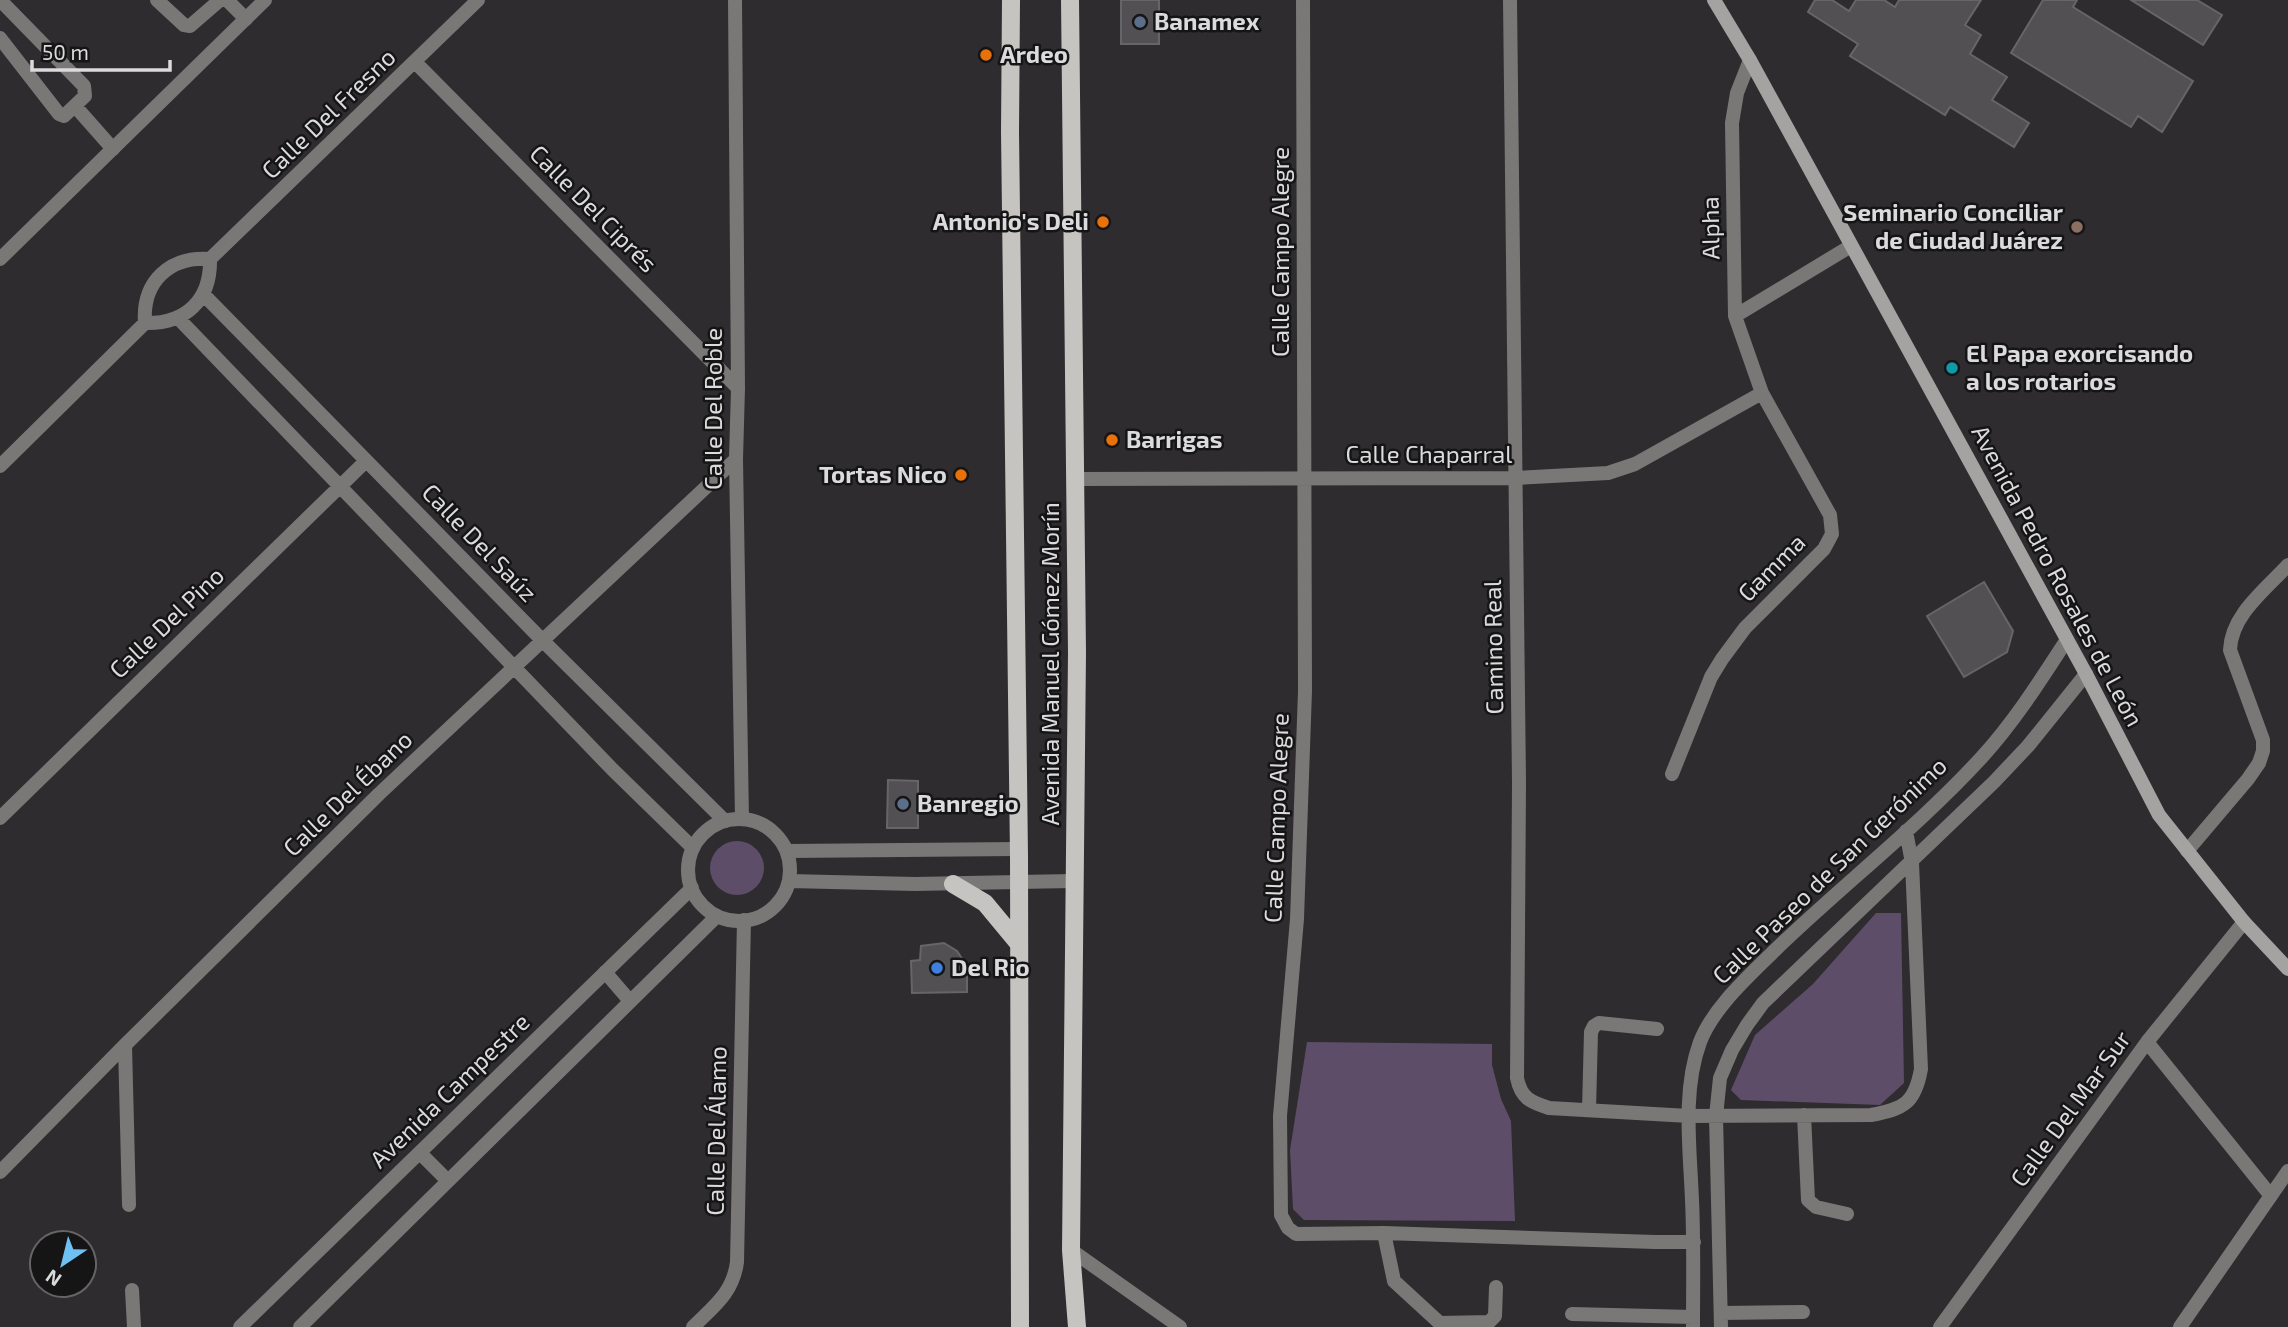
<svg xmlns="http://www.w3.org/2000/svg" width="2288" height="1327" viewBox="0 0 2288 1327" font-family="'Exo 2',sans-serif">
  <rect width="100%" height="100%" fill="#2e2c2f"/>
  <!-- green -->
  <path fill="#5e4d69" d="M710 868a27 27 0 1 1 54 0a27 27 0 1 1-54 0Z
    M1876 913H1901L1904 1083 1880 1105 1741 1100 1731 1090 1755 1035 1813 984Z
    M1307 1042 1492 1044V1065L1501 1099 1511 1121 1515 1221 1304 1220 1293 1209 1290 1150Z"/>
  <!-- building -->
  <path fill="#525053" stroke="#666567" stroke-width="2" d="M1121 0H1159V44H1121Z
    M1815 0H1832L1849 11 1856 0H1884L1895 7 1899 0H1981L1965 25 1981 35 1970 54 2007 77 1992 100 2029 123 2014 147 1950 107 1945 115 1850 56 1858 44 1808 12Z
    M2043 0H2077L2073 7 2193 81 2162 132 2138 116 2131 127 2011 53Z
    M2131 0H2197L2222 15 2203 45Z
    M1984 582 2013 631 2007 652 1964 677 1927 616Z
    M888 780 918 781V828H887Z
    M944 943 957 951 963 960V975L967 976V992L912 993 911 961 920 960 921 946Z"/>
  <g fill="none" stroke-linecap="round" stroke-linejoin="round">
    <!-- minor -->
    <path stroke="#797877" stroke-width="14" d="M157 0 184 25 190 26 220 0
      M227 0 246 19
      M735 0 738 388 736 459 742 819
      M1303 0 1305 691 1297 919 1280 1116 1281 1215 1288 1228 1296 1234 1384 1233 1655 1242H1694
      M1510 0 1519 783 1517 1078C1521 1098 1530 1102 1549 1108L1689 1116 1871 1115C1904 1109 1915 1103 1921 1069L1912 863 1906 831
      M0 38 59 114 64 116 85 96 84 86 0 0
      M415 62 738 388
      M75 106 113 149
      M203 294 542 640 725 821
      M1735 316 1851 246
      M178 318 612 769 693 848
      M145 323C142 282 169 256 210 259
      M0 466 145 323C186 324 211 300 210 259L478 0
      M1076 479 1515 478 1608 473 1635 464 1762 393
      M1672 774 1711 677 1722 659 1745 628 1824 549 1832 534 1830 515 1762 393 1735 316 1732 123 1737 93 1750 60
      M0 818 366 461
      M2187 851 2248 779 2259 763 2263 751V740L2230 650C2231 615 2266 589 2288 565
      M2147 1042 2271 1196
      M125 1045 129 1205
      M1589 1110 1591 1032 1594 1026 1599 1023 1657 1029
      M1804 1115 1808 1200 1816 1207 1847 1214
      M0 1172 125 1045 379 794 736 459
      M1384 1233 1394 1281 1444 1327
      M1071 1250 1180 1327
      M132 1290 134 1327
      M1721 1313 1803 1312
      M1572 1314 1693 1317
      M1439 1323 1489 1322 1495 1316 1496 1287
      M693 1327C714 1306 733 1293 737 1262L744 920
      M1693 1327C1693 1285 1694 1242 1692 1200 1690 1149 1682 1091 1700 1042 1713 1008 1748 977 1773 952 1841 886 1918 827 1982 757 2014 722 2040 681 2066 641
      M1721 1327 1716 1116 1720 1078 1732 1050 1747 1025 1763 1003 1994 782 2028 746 2086 674
      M1940 1327 2147 1042 2244 922
      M2180 1327 2288 1171"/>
    <!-- tertiary -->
    <path stroke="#797877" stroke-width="14" d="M0 259 265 0
      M688 870a51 51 0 1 1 102 0a51 51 0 1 1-102 0Z
      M787 851 1018 849
      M789 881 915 884 1074 881
      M605 972 630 1001
      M420 1153 448 1181
      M240 1327 692 888
      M300 1327 717 916"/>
    <!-- secondary -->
    <path stroke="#a4a3a1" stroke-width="14" d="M1714 0 1750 60 2086 674 2159 815 2244 922 2288 969"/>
    <!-- primary -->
    <path stroke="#c5c4c1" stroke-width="18" d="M1011 0 1010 132 1019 856 1020 1327
      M1070 0 1077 653 1071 1250 1077 1327
      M953 884 985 903 1019 944"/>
  </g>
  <!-- markers -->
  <g fill="#5c6f8a" stroke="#161516" stroke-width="2.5">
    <circle cx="1140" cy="22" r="7"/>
    <circle cx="903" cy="804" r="7"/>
  </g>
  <g fill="#e8710a" stroke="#161516" stroke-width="2.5">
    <circle cx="986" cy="55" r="7"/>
    <circle cx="1103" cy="222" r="7"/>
    <circle cx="1112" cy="440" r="7"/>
    <circle cx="961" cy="475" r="7"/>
  </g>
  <circle fill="#8d6e63" stroke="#161516" stroke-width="2.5" cx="2077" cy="227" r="7"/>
  <circle fill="#0f9aa8" stroke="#161516" stroke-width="2.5" cx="1952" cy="368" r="7"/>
  <circle fill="#3f7fe0" stroke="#161516" stroke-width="2.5" cx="937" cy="968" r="7"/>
  <g text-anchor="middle" stroke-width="5" stroke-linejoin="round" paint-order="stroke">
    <!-- poi labels -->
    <g font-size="24" font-weight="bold" fill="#dbdadc" stroke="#161516" text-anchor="start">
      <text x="1154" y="30">Banamex</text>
      <text x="1000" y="63">Ardeo</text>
      <text x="2063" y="221" text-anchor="end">Seminario Conciliar<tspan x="2063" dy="28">de Ciudad Juárez</tspan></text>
      <text x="1089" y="230" text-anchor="end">Antonio's Deli</text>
      <text x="1966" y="362">El Papa exorcisando<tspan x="1966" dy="28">a los rotarios</tspan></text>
      <text x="1126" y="448">Barrigas</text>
      <text x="947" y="483" text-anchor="end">Tortas Nico</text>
      <text x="917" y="812">Banregio</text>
      <text x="951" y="976">Del Rio</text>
    </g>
    <!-- street labels -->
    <g font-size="24" fill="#dbdadc" stroke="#161516">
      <text transform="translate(329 114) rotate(-44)" y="8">Calle Del Fresno</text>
      <text transform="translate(593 209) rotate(45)" y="8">Calle Del Ciprés</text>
      <text transform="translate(1711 228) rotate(-91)" y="8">Alpha</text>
      <text transform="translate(1281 252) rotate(-90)" y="8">Calle Campo Alegre</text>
      <text transform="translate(714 409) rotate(-90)" y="8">Calle Del Roble</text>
      <text x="1429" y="463">Calle Chaparral</text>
      <text transform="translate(479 543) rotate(46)" y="8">Calle Del Saúz</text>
      <text transform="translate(1772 568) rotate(-45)" y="8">Gamma</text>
      <text transform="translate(2057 576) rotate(62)" y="8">Avenida Pedro Rosales de León</text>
      <text transform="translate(167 623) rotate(-44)" y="8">Calle Del Pino</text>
      <text transform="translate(1494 647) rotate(-91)" y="8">Camino Real</text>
      <text transform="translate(1051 664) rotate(-90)" y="8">Avenida Manuel Gómez Morín</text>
      <text transform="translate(348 794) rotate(-44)" y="8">Calle Del Ébano</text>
      <text transform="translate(1277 818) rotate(-88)" y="8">Calle Campo Alegre</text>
      <text transform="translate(1830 871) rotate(-44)" y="8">Calle Paseo de San Gerónimo</text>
      <text transform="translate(450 1091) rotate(-44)" y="8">Avenida Campestre</text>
      <text transform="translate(2071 1109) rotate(-54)" y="8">Calle Del Mar Sur</text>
      <text transform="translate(717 1131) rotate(-89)" y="8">Calle Del Álamo</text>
    </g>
  </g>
  <!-- north arrow -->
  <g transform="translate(63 1264) rotate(215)"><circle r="33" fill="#161516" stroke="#656465" stroke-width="2"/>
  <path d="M0-5L12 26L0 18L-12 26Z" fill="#6ec2f3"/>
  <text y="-10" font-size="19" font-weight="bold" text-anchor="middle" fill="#dbdadc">N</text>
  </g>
  <!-- scale -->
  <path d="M32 60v10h138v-10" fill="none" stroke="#dbdadc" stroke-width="3.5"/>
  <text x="42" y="60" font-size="21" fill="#dbdadc" stroke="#161516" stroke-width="5" paint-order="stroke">50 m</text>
</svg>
